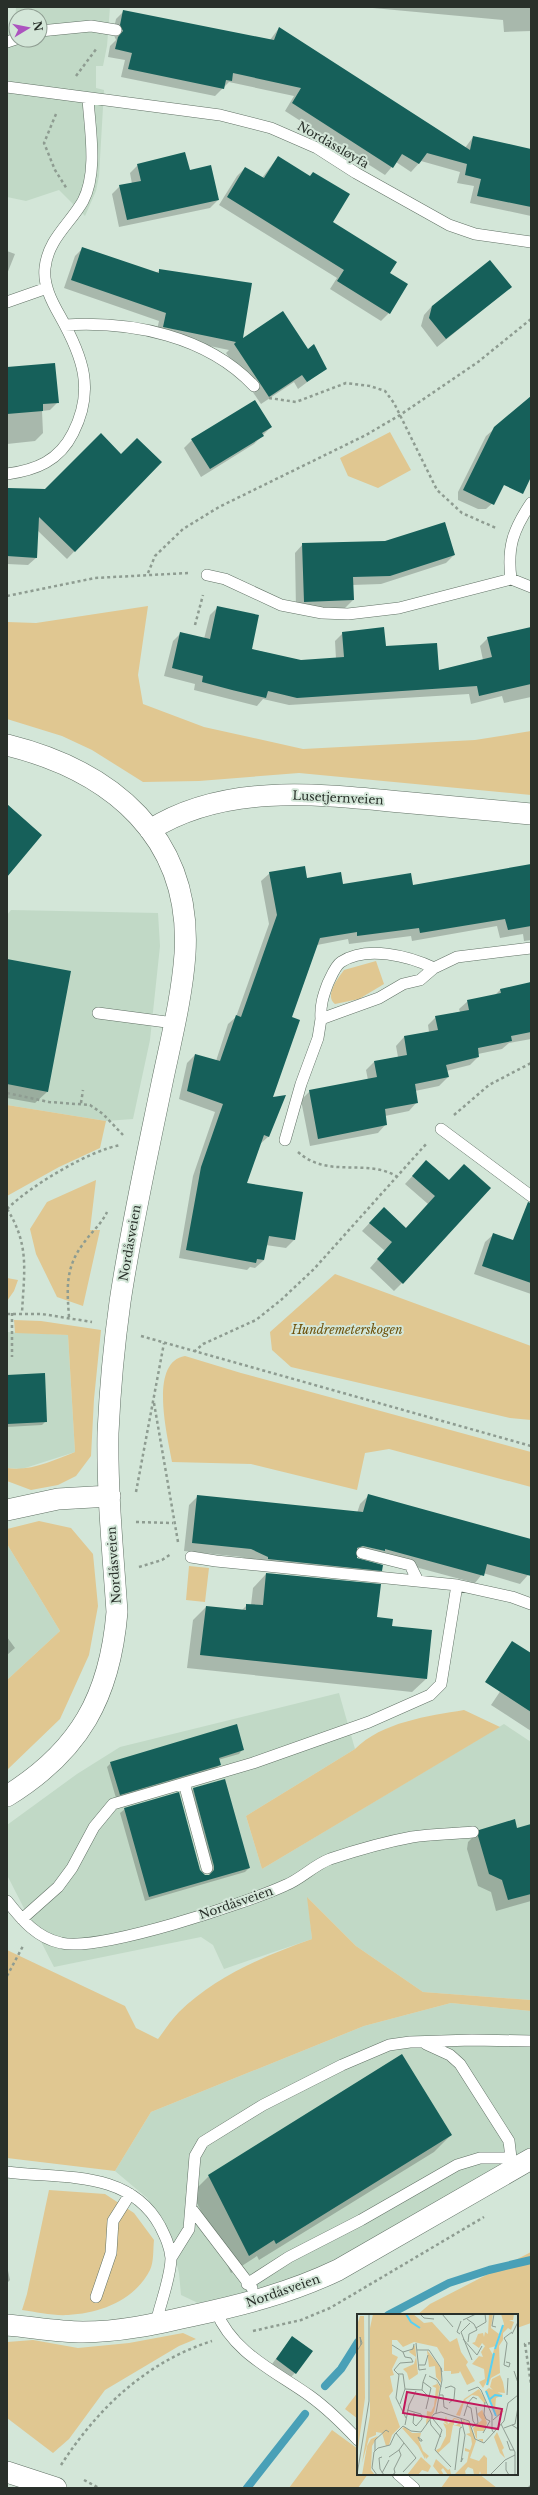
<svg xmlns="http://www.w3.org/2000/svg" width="538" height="2495" viewBox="0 0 538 2495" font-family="'Libre Baskerville',serif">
  <rect width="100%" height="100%" fill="#d3e6d8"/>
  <!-- built -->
  <path fill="#c1d9c6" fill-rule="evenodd" d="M16 7H110L107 46 103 66H96V88L104 90 99 176 96 191 85 216 59 190 26 201 7 197V28L15 25ZM16 16H40V40H16Z
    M11 910 158 913 160 946 150 1040 133 1119 106 1121 7 1105V915Z
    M7 1332 68 1335 75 1452 22 1469 7 1468Z
    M7 1544 60 1631 7 1680Z
    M339 1693 355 1749 246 1816 262 1869 504 1724 531 1742V2000L423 1992 356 1946 308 1898 312 1939 224 1969 213 1945 201 1937 54 1967 7 1875V1825L77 1774 120 1747Z
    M451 2003 531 2011V2147L323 2269 269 2291 198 2303 181 2295 179 2273 169 2232 147 2198 115 2171 151 2112 364 2026Z"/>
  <!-- green -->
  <path fill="#e0c791" d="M390 432 411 470 378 488 348 476 340 458Z
    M148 606 138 675 143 704 204 727 303 749 475 740 531 731V795L299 773 199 781 143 782 92 750 62 736 7 719V622L36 623Z
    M376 961 384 984 359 999 335 1004C324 996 338 978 344 970Z
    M7 1105 106 1121 100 1148 59 1167 7 1196Z
    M96 1180 90 1230H100L83 1306 57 1297 36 1254 30 1229 47 1202Z
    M335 1274 531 1346V1420L510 1418 291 1367 272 1350 270 1332Z
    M7 1278 18 1280 14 1291 7 1301Z
    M14 1320 41 1321 101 1330 94 1399 91 1456 76 1476 58 1485 31 1490 7 1481V1468C29 1472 55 1460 75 1452L68 1335 15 1333Z
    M185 1356 241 1373 531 1452V1487L389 1449 365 1453 357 1490 251 1464 172 1462C168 1438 148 1362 185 1356Z
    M39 1521 71 1528 93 1554 98 1606 89 1655 60 1719 7 1770V1680L60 1631 7 1544V1529Z
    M189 1566 209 1568 205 1602 186 1600Z
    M464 1710 500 1727 262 1869 246 1816 355 1749C382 1722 428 1716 464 1710Z
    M307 1897 356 1946 423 1992 531 2000V2011L451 2003 364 2026 151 2112 115 2171 7 2158V1950L125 2006 136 2028 158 2039C165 2030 171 2020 179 2012 216 1976 264 1956 312 1939Z
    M49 2190 105 2194 134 2213 154 2240C153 2249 154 2262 150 2270 134 2301 100 2313 68 2315 53 2316 37 2312 22 2310L27 2294Z
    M531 2252V2323L517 2328V2315H417L430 2304Z
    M183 2333 196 2339 179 2346 105 2390 69 2439 53 2453 7 2418V2342L33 2340 78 2348 129 2343Z
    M358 2392V2419L345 2409Z
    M332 2430 358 2449V2474H368L358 2488H289Z
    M451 2474H479L497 2488H441Z"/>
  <!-- shadow -->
  <path fill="#0003" d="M362 7H531V31L504 32 503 20Z
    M124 11 270 40 279 28 465 148 473 137 531 150V216L470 203 474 186 457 183 460 172 421 161 411 172 396 162 385 175 285 111 294 96 229 82 215 96 121 77 125 60 108 57 110 46 116 40 113 33 116 19Z
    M278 157 332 222 389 274V313L381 321 330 289 337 278 219 205 237 176 245 168 262 178Z
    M138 165 189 171 218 200 210 208 119 227 112 194 120 186 132 184 130 173Z
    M83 248 156 273 160 270 242 340 308 350 326 368 298 389 294 382 261 404 226 353 229 350 156 335 159 321 64 288 75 256Z
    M7 251 15 254 7 274Z
    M511 287 437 347 421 326 424 315 432 306Z
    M7 368 58 402 50 410 42 411 43 433 35 441 7 444Z
    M531 397V442L504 465 495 501 486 509H478L458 500V492L486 436Z
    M271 427 254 444 201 477 184 448 192 440Z
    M121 455 160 462 67 559 37 530 36 558 28 565 7 564 9 489 45 490Z
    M303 544 454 555 446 563 381 584 352 585 353 600 345 608 296 610 295 553Z
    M218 607 251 649 301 661 336 659 335 641 343 633 385 647 438 671 483 660 480 646 488 638 531 628V697L504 703 502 696 471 704 469 694 289 705 263 699 257 706 194 690 195 684 164 676 173 641 181 633 204 639 210 615Z
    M531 865V940L524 941 523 934 500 938 497 926 412 941 411 936 349 944 348 939 317 945 291 1018 271 1098 284 1096 268 1137 260 1144 246 1184 302 1193 294 1240 286 1248 266 1245 264 1260 255 1268 250 1267 247 1270 179 1258 193 1176 215 1112 179 1099 187 1063 195 1055 216 1061 228 1024 236 1017 269 924 261 881 270 873 342 885 412 886Z
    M7 960 47 1092 35 1103 7 1098Z
    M531 981V1039L509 1043 502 1049 478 1054V1057L470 1065 446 1071 448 1077 439 1086 415 1091 417 1102 409 1111 385 1116 386 1124 378 1133 310 1146 301 1100 310 1091 368 1080 366 1070 374 1062 398 1057 396 1046 404 1037 429 1032 428 1025 436 1017 460 1012 459 1009 468 1001 494 996 500 990 528 984Z
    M419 1169 449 1181 402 1283 394 1291 370 1268 385 1251 362 1231 376 1216 405 1229 428 1204 405 1184Z
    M494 1234 531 1247V1294L474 1274 485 1242Z
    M7 1376 46 1421 42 1425 7 1427Z
    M198 1496 357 1513 360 1504 368 1496 531 1540V1565L528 1575 520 1584 483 1573 475 1583 378 1557 354 1554 357 1559 381 1570 373 1578 260 1565 242 1557 184 1551 189 1505Z
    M266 1574 391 1627 426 1679 412 1692 187 1668 193 1620 206 1607 241 1611 247 1605H251L253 1588Z
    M7 1637 15 1648 7 1655Z
    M531 1654V1731L491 1705 518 1665Z
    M243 1749 239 1754 218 1760 220 1765 215 1769 116 1798 107 1767 111 1763Z
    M224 1780 249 1868 245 1872 145 1901 120 1813 125 1809 204 1876H210L189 1793 193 1789Z
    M480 1830 525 1861 531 1839V1901L496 1911 491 1892 478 1886 467 1849 468 1842Z
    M451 2135 434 2152 259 2260 257 2256 231 2273 192 2193 209 2176Z
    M7 2266 10 2280 7 2283Z
    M292 2337 295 2373 291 2377 272 2364Z"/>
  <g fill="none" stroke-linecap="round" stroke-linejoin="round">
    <!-- stream -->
    <path stroke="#49a0b7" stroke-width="8" d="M388 2315 449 2283 489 2270 531 2260
      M325 2386 341 2369 358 2342
      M247 2488 305 2414"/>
  </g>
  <!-- building -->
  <path fill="#16605a" d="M123 10 274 40 279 27 470 150 473 136 531 149V207L477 196 481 179 465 175 467 164 427 153 419 164 402 154 393 168 292 103 301 88 233 73 232 81 226 80 224 89 128 69 132 53 115 49 118 37 123 31 120 25Z
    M185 152 190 170 211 165 219 200 127 220 119 185 141 181 137 164Z
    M278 156 310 176 313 172 350 194 333 222 397 262 390 273 408 284 390 314 337 281 344 270 227 197 245 167 264 178Z
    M82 247 159 273V269L252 283 243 338 283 311 308 349 314 344 327 369 307 382 302 375 269 397 234 344 236 342 163 327 166 313 71 280Z
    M490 260 512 287 446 339 429 318 432 306Z
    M55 363 59 403 43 404V411L7 414V367Z
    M531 396V477L523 494 504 485 494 505 463 490 494 427Z
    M255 400 272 427 262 433 264 436 210 469 191 439Z
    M101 433 121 454 137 438 162 462 75 552 39 517 37 558 7 556 8 488 45 489Z
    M445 522 455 555 390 576 353 577 354 600 304 602 302 543 385 541Z
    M217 606 259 615 252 649 301 660 344 657 342 632 384 627 386 646 437 643 439 670 492 657 487 637 531 627V684L479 696 477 686 297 698 268 691 266 698 232 690 202 682 203 676 172 668 180 632 210 639Z
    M7 804 42 835 7 877Z
    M531 864V926L508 930 505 919 420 933 419 928 357 936V932L320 938 292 1017 300 1020 273 1097 286 1095 269 1137 264 1135 247 1183 303 1192 295 1240 269 1236 264 1260 257 1259 256 1263 186 1250 201 1167 223 1104 187 1091 195 1054 220 1061 236 1015 241 1017 277 915 269 872 305 866 307 878 341 872 343 884 411 873 413 885Z
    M7 959 71 971 48 1092 7 1084Z
    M531 982V1032L511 1036 512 1041 478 1048 479 1057 446 1065 449 1077 415 1084 418 1103 385 1109 387 1125 318 1139 309 1090 377 1077 374 1061 407 1055 404 1036 438 1030 435 1016 469 1010 467 1000 501 993 500 989Z
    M426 1160 449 1180 464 1164 491 1188 403 1284 377 1259 392 1242 369 1223 384 1207 406 1228 435 1196 412 1176Z
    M528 1202 531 1203V1283L482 1266 493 1233 513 1240Z
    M45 1373 47 1422 7 1424V1375Z
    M368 1494 531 1539V1576L487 1564 484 1576 385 1549V1551L363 1546 357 1548V1558L383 1565 382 1571 268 1559V1557L251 1549 192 1543 197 1495 363 1512Z
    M266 1573 381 1584 377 1617 393 1619 392 1626 432 1630 427 1679 200 1655 206 1606 246 1610V1604L263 1605Z
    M512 1641 531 1653V1712L485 1682Z
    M237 1724 244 1750 219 1758 221 1765 120 1795 110 1762Z
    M225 1779 250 1868 149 1897 124 1808 179 1792 200 1870 205 1875H209L214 1870V1866L193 1788Z
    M515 1819 517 1828 531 1824V1894L508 1900 502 1880 489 1874 478 1836 479 1830Z
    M402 2054 452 2135 276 2244 274 2240 249 2256 208 2175Z
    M292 2336 313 2351 296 2374 276 2359Z"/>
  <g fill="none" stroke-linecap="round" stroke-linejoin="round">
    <!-- lane casing -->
    <g stroke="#617165" stroke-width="12">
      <path id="lane" d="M40 31 91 26 116 30
        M7 42 16 39
        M7 87 220 115 271 128 317 148 356 173 449 225 475 234 531 242
        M7 302 47 288
        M65 325C132 321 207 336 254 386
        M7 474C36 470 59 461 73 433 95 390 83 357 60 316 52 302 43 285 45 268 48 239 70 224 83 201 98 172 90 130 88 99
        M207 575 225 579 281 605 322 613 348 614 399 608 511 579 531 587
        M511 579C507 547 513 530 531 503
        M98 1013 174 1023
        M321 1019C320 1006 323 996 328 983 331 977 335 966 341 962 367 945 409 956 434 968
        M441 1129 531 1196
        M285 1140 301 1084 318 1038 321 1019 379 998 403 984 420 980 434 968 457 957 531 948
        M362 1553 410 1565 418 1581
        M191 1557 216 1561 457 1585 512 1597 531 1604
        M184 1783 207 1868
        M7 1901C22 1920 37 1938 61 1943 99 1952 247 1903 286 1885 301 1879 314 1865 330 1859 357 1850 385 1842 412 1837 432 1834 453 1834 473 1832
        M22 1919 58 1887 72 1868 94 1827 113 1804 253 1763 369 1722 430 1695 441 1684 457 1585
        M426 2044 450 2055 460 2064 509 2141 511 2158 515 2163
        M7 2172C61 2179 129 2169 160 2226 165 2236 170 2246 171 2258 171 2277 160 2304 156 2323
        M191 2208 252 2288
        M171 2258 189 2229 195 2156 203 2142 263 2105 342 2065 389 2045 410 2042 472 2040 531 2041
        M247 2284 289 2257 361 2220 457 2165 480 2158H511
        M96 2297 111 2253 113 2221 130 2194
        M216 2311C233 2353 275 2371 310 2396 328 2409 343 2424 358 2440
        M398 2474 414 2488"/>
    </g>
    <!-- street casing -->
    <g stroke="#617165" stroke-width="22">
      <path id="street" d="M7 745C112 771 192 837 185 954 182 997 171 1040 162 1083 147 1156 131 1228 120 1302 114 1345 110 1389 108 1433 107 1492 113 1553 117 1612 110 1696 80 1751 7 1796
        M150 830C224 783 318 794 401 802 445 806 488 810 531 814
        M7 1510 58 1499 110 1496
        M7 2325C32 2327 57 2332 83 2332 119 2332 156 2324 191 2316 242 2305 290 2293 338 2270L531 2159
        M7 2472 56 2488"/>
    </g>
    <!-- path -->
    <path stroke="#8e9c91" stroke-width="2.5" stroke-dasharray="3 3" stroke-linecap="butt" d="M76 76 97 48
      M56 114 44 143 55 170 67 189
      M269 398 296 402 346 383 370 386 385 391 394 403 437 490 462 513 496 528
      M148 573 155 556 183 529 219 507 366 435 400 415 478 362 531 319
      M7 596 95 578 188 573
      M195 625 203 595
      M7 1093 49 1102 90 1105 103 1114 123 1135
      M81 1103 83 1090
      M454 1115 489 1085 531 1063
      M298 1152C328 1179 365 1158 396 1176
      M7 1209C30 1186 90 1150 121 1145
      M7 1209C30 1245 24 1272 22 1313
      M12 1313V1357
      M7 1314H42L92 1322
      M69 1317C67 1289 65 1268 83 1244 91 1232 101 1225 107 1212
      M141 1336 531 1446
      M194 1352 203 1344 256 1320 281 1300 314 1269 427 1143
      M154 1403 178 1542
      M136 1492 164 1343
      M136 1522 173 1523
      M139 1567 162 1560 171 1554
      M7 1976 23 1946
      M253 2331 301 2320 330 2308 484 2217
      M531 2343 525 2344 531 2384
      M61 2465C98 2408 146 2362 212 2341
      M84 2480 99 2488
      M529 2488 531 2486"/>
    <!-- lane -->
    <use href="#lane" stroke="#fff" stroke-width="11"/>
    <!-- street -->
    <use href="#street" stroke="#fff" stroke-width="21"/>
  </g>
  <g text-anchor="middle" stroke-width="4" stroke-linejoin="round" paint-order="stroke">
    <!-- street labels -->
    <g font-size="12" fill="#29302a" stroke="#d3e6d8">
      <text transform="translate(333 145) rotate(30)" y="4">Nordåssløyfa</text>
      <text transform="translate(338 798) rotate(3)" y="4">Lusetjernveien</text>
      <text transform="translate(130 1243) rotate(-80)" y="4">Nordåsveien</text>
      <text transform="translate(114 1565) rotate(-94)" y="4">Nordåsveien</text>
      <text transform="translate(236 1903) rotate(-19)" y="4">Nordåsveien</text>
      <text transform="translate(283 2291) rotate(-19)" y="4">Nordåsveien</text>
    </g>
    <!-- park labels -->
    <g font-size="12" font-style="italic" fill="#6d520c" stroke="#d3e6d8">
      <text x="347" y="1334">Hundremeterskogen</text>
    </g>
  </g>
  <!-- overview -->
  <g transform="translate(357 2314)">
    <rect width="161" height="161" fill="#d3e6d8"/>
    <path d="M16 0H56L67 9 75 8 93 28 100 24 104 38 111 48 109 51 118 67 110 71 103 57 102 59 94 60V57H87V45L80 33 57 28 46 33 40 26H35V40L41 43 35 55 37 61 33 62 36 77 32 82 43 113 35 121 32 131 29 132 25 119 19 118V121L12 124 5 149 13 101V14ZM132 0H136L134 14 142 20 139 32 132 34 136 41 134 50 137 35 139 34 147 10 144 0H157L156 6H152L157 8 154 16 151 14 146 19V26L142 32 143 59 134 64 131 72V65L126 74 122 68 128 65 127 55 115 50 122 42 126 43 124 38 128 32 125 29 122 34 115 29 118 28 121 20 126 19 127 23 128 18 131 20ZM3 2H7L8 84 0 142V11ZM58 31 61 60 52 66 50 59 46 55 57 50 59 43 52 38ZM70 36 84 54V69L79 63 78 52 72 53ZM143 61 146 68 148 79 138 78 133 73 135 65ZM79 67 83 73 77 98 69 111 70 97 74 98 77 92 79 74 75 72 80 70ZM132 74 146 81 139 84 138 95 147 97 140 102 128 77ZM122 75 129 87 125 95 130 109 127 117H120V125H126V128L119 124 116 114 125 106 120 100 125 96 127 89 121 82 115 81 108 86 111 89 107 88 103 102 99 101 107 85ZM89 102 91 110 97 104 102 105 103 108 101 110 102 106 97 105V112L103 109 104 113 96 111 93 128 81 139 79 136 83 134 89 122V115L86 109 91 111 87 108ZM106 106 112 108 119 127 113 144 122 147 127 141 130 144V161H124L123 157 122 161H117L116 155 111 153 108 157 109 161H97L110 148 112 138 108 137V134L113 136 115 130 114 123 109 120 113 119 112 113 109 107 104 109ZM48 113 55 119H64L62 127 66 137 72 142 69 145V142L68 145 61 132 45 114ZM140 118 147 134 145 136 148 144 143 139 137 123ZM21 122 15 132 14 156 18 161H5L10 132 14 125ZM64 143 74 152 71 158 65 156 61 161H50ZM79 145 91 156 93 155 94 161H91L86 154 84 156 87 161H83L76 152Z" fill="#e0c791"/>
    <path fill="none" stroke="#57d0f3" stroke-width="2" d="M49 0 54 8 63 14M138 35 146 11M130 71 137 39M129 77 139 102M133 85 138 81 145 82"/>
    <path fill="none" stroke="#8f9d92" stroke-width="1" d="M63 0 67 4 77 5M85 0 96 13M137 0 135 12 139 13M110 5 117 10 120 16 112 20 111 28M106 6 119 0M113 9 104 18 115 46M119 14 129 8 128 0M103 20 100 18 104 7M155 20 161 8M106 25 120 41 125 32M59 29 62 56 69 55M35 31 46 38 56 35 57 30M60 36H72L84 54M0 37 5 29 3 23 4 31M46 38 48 43 54 44 56 48 43 49 37 56 42 61 39 84 49 104M149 48 153 49 152 53 147 51 150 29 147 24 155 18M62 51H68L71 41M157 57 161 69M41 60H46L48 75 43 90M69 60 66 68 74 74 69 95M72 62 80 66 84 73M66 68 65 76 72 83M88 74 94 72 98 74 97 85 92 89M48 75 65 76M111 77 121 73 124 76 135 101V116L137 119M82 81H86L87 93 91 95M150 81 151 64M128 88 127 100 129 105 133 107M110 92 114 94 116 107 119 111M50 96 64 100 65 105 59 112 56 109 57 99M79 99 85 66 84 54 85 58M107 102 111 89 116 83 120 85M76 105 85 116 78 136 94 153M104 105 108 121 104 148 106 144M73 106 74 111 84 123M136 106 144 99 145 95M144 110 158 138V161M48 111 52 91 59 77M155 111 158 110 161 93M115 113 121 109 119 93M147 114 155 111 161 115M39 119 59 144 46 158M126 119 133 107M61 123 65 126V127H63ZM150 127 153 136H157M18 137V126L29 116 32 118M25 143 22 144 23 155 27 161M32 143 42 136M149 148V156L152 161M98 156 103 114 105 113M25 159 32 146M0 161 12 87V0M20 161 15 154 17 138 21 134 33 131 38 120 46 112 54 117 64 118 77 100 84 98 112 107 118 125 127 129 147 107 151 89 161 81M35 161 38 159 37 155 44 141 42 136 47 129M133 161 148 146 158 141"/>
    <path fill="#c2185b" fill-opacity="0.15" stroke="#c2185b" stroke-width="2" d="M50 78 145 95 141 115 46 99Z"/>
    <rect width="161" height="161" fill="none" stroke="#29302a" stroke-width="2"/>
  </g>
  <!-- border -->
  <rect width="538" height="2495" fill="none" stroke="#29302a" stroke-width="16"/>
  <!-- north arrow -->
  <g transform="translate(28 28) rotate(80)"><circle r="19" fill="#d3e6d8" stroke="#8f9d92"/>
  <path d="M0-3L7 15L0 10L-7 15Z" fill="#ac53bf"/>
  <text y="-6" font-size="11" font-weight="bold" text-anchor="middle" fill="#29302a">N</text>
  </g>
</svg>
